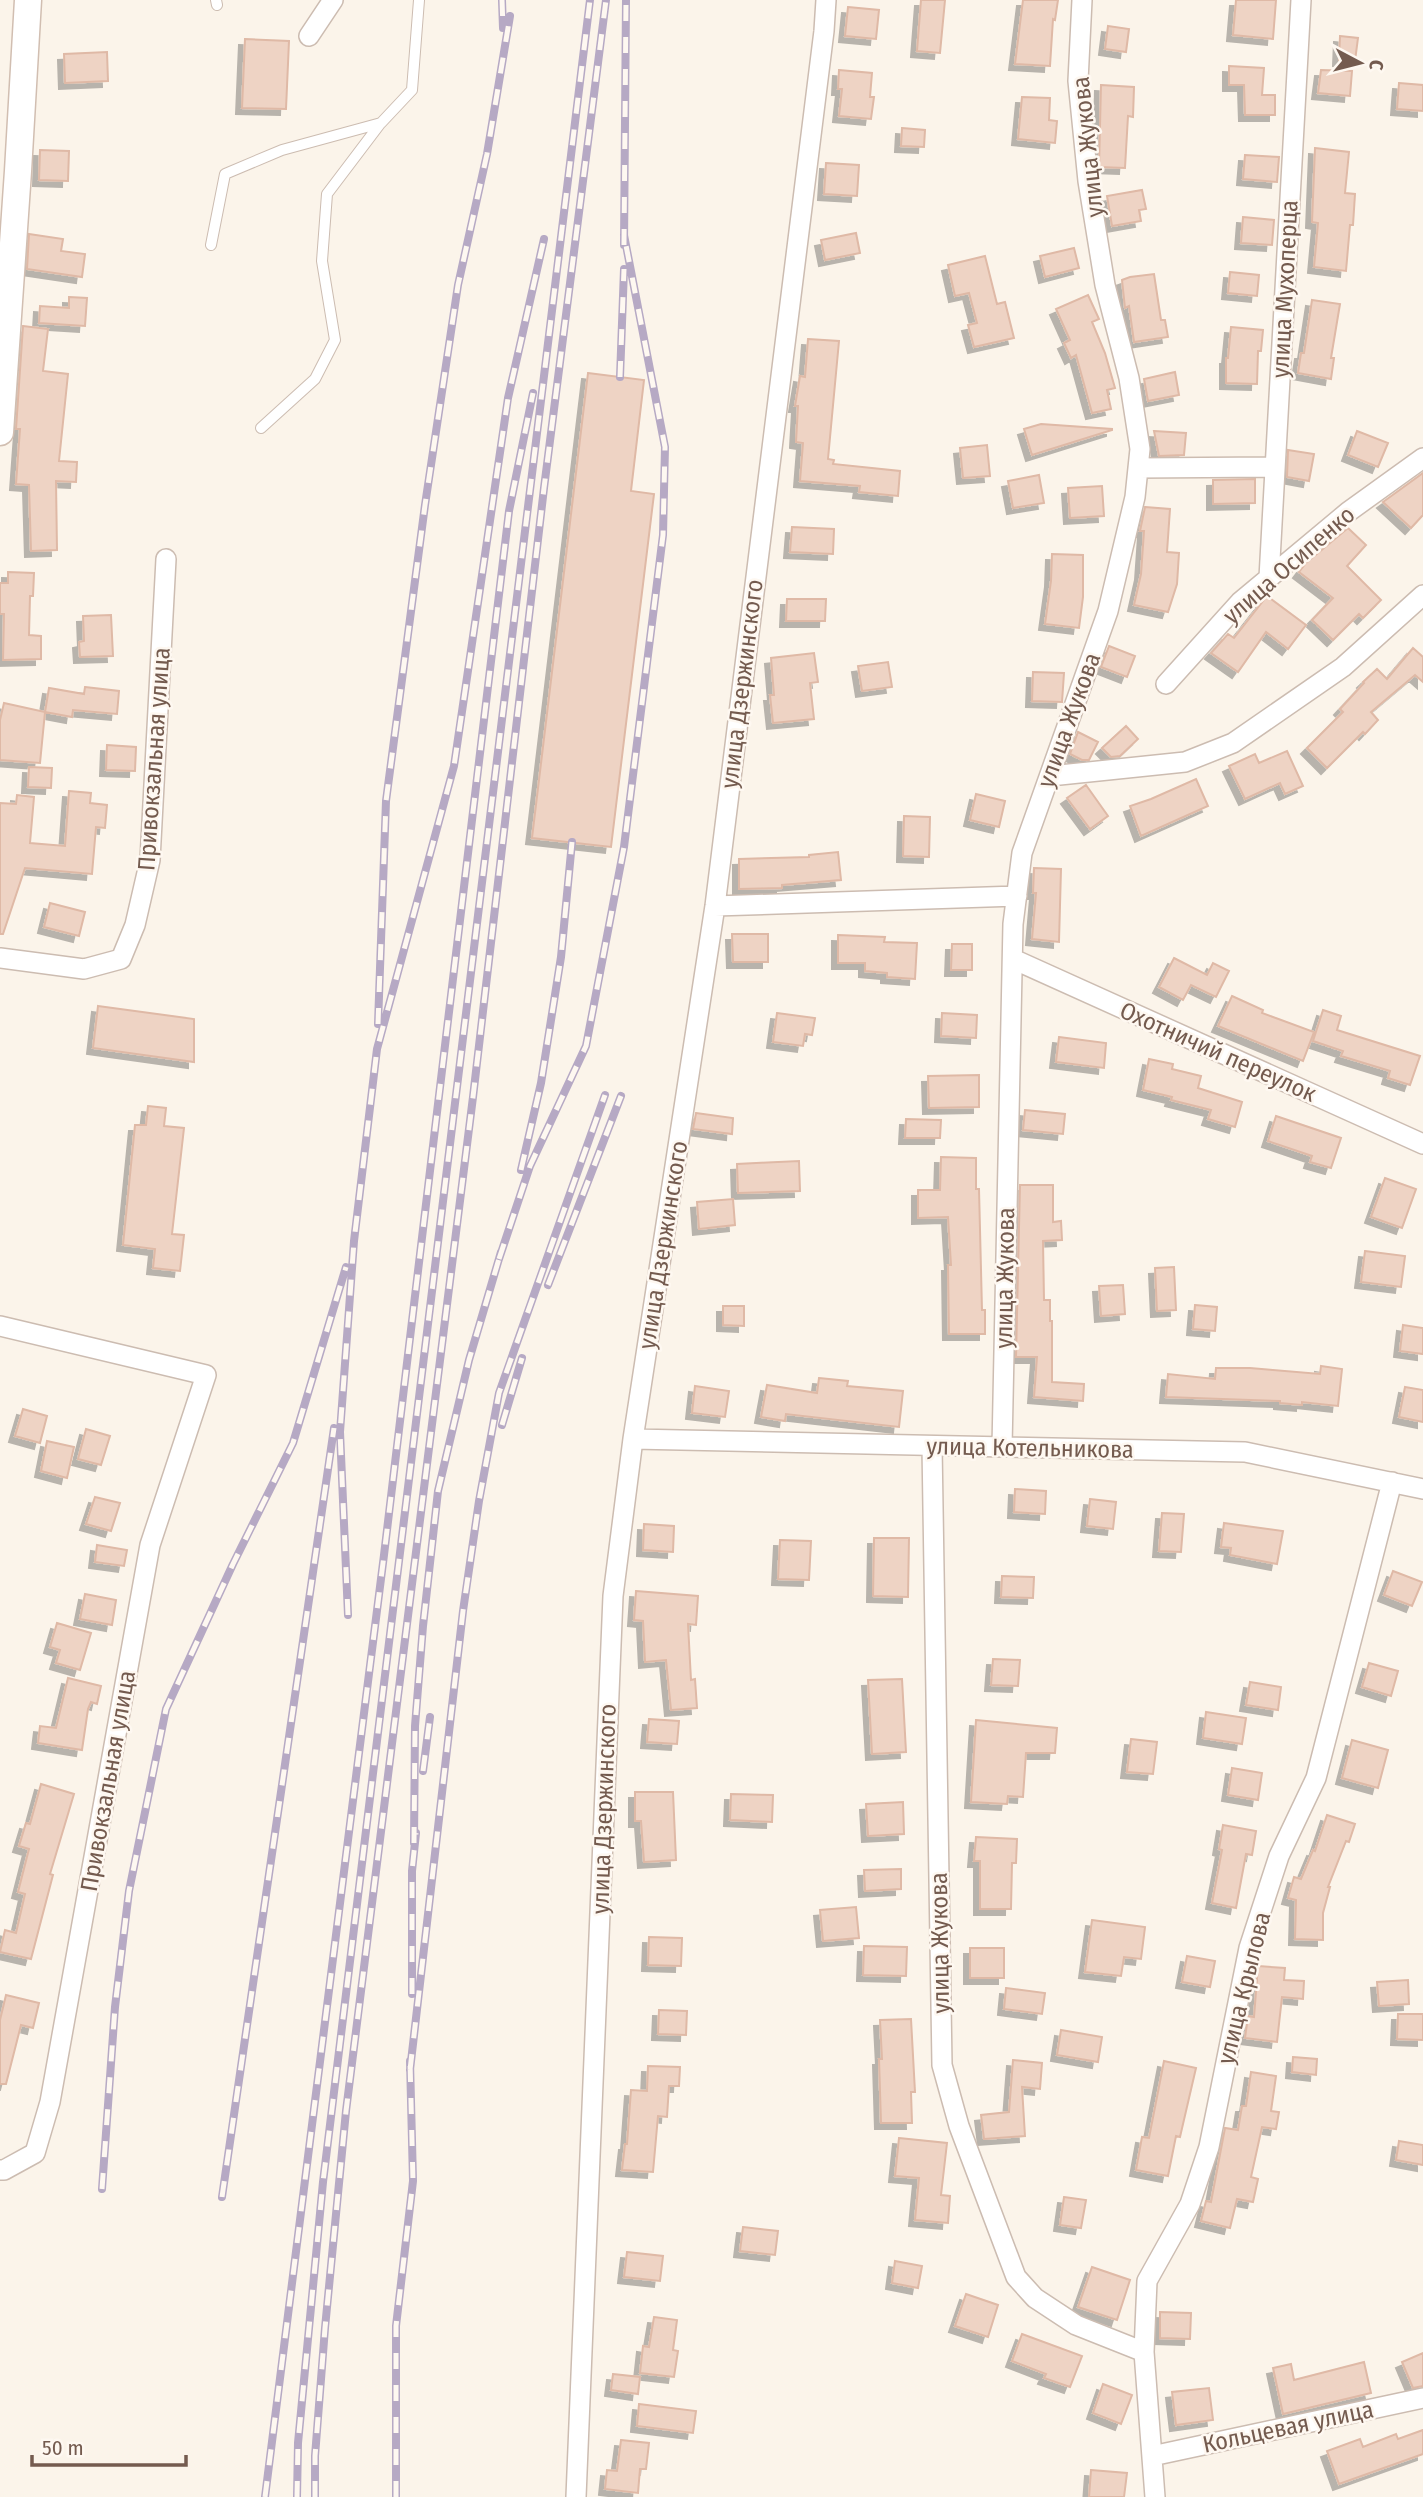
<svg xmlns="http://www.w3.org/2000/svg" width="1423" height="2497" viewBox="0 0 1423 2497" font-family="'Fira Sans Condensed',sans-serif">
  <defs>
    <filter id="shadow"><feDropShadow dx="-6" dy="6" stdDeviation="0" flood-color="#0004"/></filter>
  </defs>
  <rect width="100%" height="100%" fill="#fbf4ea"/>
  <!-- building -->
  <path fill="#eed3c4" stroke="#dfb9a6" stroke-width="2" filter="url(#shadow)" d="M921 0H945L940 53 917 51Z
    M1023 0H1058L1055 20 1053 19 1050 66 1015 64Z
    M1236 0H1276L1273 39 1233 35Z
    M848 7 879 10 876 39 845 36Z
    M1108 26 1129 29 1126 52 1105 49Z
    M1340 36 1358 38 1355 61 1339 60Z
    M245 39 289 41 286 109 242 108Z
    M107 52 108 81 65 83 64 54Z
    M1229 66 1264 68 1262 95H1275V115H1245L1244 85H1229Z
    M839 70 872 73 870 97H874L871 119 839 116 842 89H838Z
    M1321 70 1352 71 1350 96 1318 93Z
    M1399 83 1423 85V111L1397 109Z
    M1101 85 1134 87 1133 117 1128 116 1125 168 1099 167Z
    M1022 97 1050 98 1049 120 1057 121 1055 143 1018 139Z
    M902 128 925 130 924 147 901 146Z
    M1315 148 1349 152 1345 193 1355 194 1353 225H1350L1346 271 1314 267 1318 223 1312 222Z
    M40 150 69 151 68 181 39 180Z
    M1245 155 1279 157 1277 182 1243 179Z
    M826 163 859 165 857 196 824 194Z
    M1142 190 1146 209 1139 210 1141 221 1112 226 1107 196Z
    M1243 217 1274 220 1272 245 1241 243Z
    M856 233 860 253 825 260 821 240Z
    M29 234 63 239 61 251 85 254 82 277 27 269Z
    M1074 248 1079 268 1045 277 1040 256Z
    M985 256 997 304 1005 302 1014 338 974 347 968 325 977 323 969 293 955 296 948 265Z
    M1230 272 1259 275 1257 296 1228 293Z
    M1154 274 1161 320H1165L1168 337 1134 342 1129 306 1125 308 1122 280 1130 277Z
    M1088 295 1099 319 1092 322 1105 353 1115 388 1107 390 1111 409 1092 413 1076 355 1071 358 1064 343 1070 340 1056 309Z
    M69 297 87 298 85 326 39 323 40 306 69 308Z
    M1312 300 1340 304 1331 358H1334L1331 379 1298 373 1301 353H1304Z
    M23 326 48 329 43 371 68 374 59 461 77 462 76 482 56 481 57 550 31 551 29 485 16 484 20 429H16Z
    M1231 327 1263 330 1261 351H1258L1257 384 1226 383V358H1228Z
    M808 339 839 341 828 459 834 460 833 464 900 471 898 496 859 492 860 486 800 481 803 443 796 442 798 406H795L800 376 805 377Z
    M1175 372 1179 395 1148 401 1144 379Z
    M588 373 644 380 631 491 654 494 611 847 532 838Z
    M1041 424 1112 429V430L1032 455 1024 429Z
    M1154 431 1186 433 1184 455 1159 456Z
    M1357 431 1388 443 1378 467 1348 455Z
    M987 445 990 476 963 478 960 448Z
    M1288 450 1314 454 1309 481 1287 477Z
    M1423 473V515L1411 528 1383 502Z
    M1039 475 1044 503 1013 508 1008 481Z
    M1255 479V503L1213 504V480Z
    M1102 486 1104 516 1070 518 1068 488Z
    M1145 507 1170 509 1167 552 1179 553 1177 584 1168 612 1134 605 1141 574 1144 531H1140Z
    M792 527 834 529 833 554 790 552Z
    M1348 528 1366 545 1347 566 1381 600 1363 618 1359 614 1333 640 1312 620 1333 598 1299 572 1306 563Z
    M1052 554 1083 555V597L1079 628 1045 624 1051 581Z
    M8 572 34 573 33 596H30L29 635 41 636V659L3 660 4 614H0V583H8Z
    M1267 596 1306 625 1288 649 1266 632 1238 672 1211 653 1228 634 1234 638Z
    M787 599H826L825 621H786Z
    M111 615 113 656 80 657 79 642 84 641 83 616Z
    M1109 646 1135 656 1127 677 1101 667Z
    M1413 648 1423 657V682L1415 675 1371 712 1378 720 1365 734 1363 732 1327 768 1307 748 1343 712 1340 709 1364 683 1363 682 1377 669 1387 679Z
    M814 653 818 682 810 683 814 719 773 723 770 695H774L771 658Z
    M888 662 892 687 862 691 858 666Z
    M1033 672 1064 673 1062 702 1032 701Z
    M85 687 119 691 117 714 73 710 72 717 45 712 49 688 84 694Z
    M4 703 45 712 40 763 0 760V720Z
    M1126 726 1138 739 1120 756 1111 757 1102 748Z
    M1078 732 1098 742 1089 760H1082L1070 754Z
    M107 745 136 747 135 771 106 770Z
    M1287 751 1303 786 1285 794 1280 783 1245 799 1229 766 1255 754 1259 763Z
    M29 767 52 768 51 788 28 787Z
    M1196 779 1208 806 1141 836 1130 806 1151 799Z
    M1086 785 1108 816 1090 829 1067 798Z
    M69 791 91 793 90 803 107 805 105 828 96 827 92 874 25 868 3 934H0V803L16 804 17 795 34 797 30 843 65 846Z
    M976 794 1005 801 999 827 970 820Z
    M904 816 930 817 929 857 903 856Z
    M838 852 841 880 782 885V888L739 889V859L809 857V855Z
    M1034 868 1061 869 1059 942 1032 939 1036 893H1033Z
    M50 903 85 912 79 936 44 927Z
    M732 934H768V962H733Z
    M838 935 885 937 884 942 917 943 915 979 887 977V973L865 971V963H838Z
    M952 944H972V970H951Z
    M1174 958 1207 975 1213 963 1229 971 1216 997 1191 985 1183 1000 1159 987Z
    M1232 996 1263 1010 1262 1013 1314 1032 1303 1061 1218 1026Z
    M98 1006 194 1019V1062L93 1048Z
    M1323 1010 1341 1016 1337 1030 1420 1056 1410 1085 1388 1078 1390 1071 1341 1056 1343 1051 1313 1041Z
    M777 1013 815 1018 812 1035 805 1034 803 1046 773 1042Z
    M942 1013 977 1015 976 1038 941 1036Z
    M1059 1037 1106 1043 1104 1068 1056 1062Z
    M1149 1059 1173 1064 1172 1069 1201 1076 1198 1088 1242 1102 1235 1127 1208 1119 1211 1110 1171 1100 1172 1097 1143 1090Z
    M979 1075V1107L929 1108 928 1076Z
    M148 1106 166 1108 164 1126 184 1128 172 1234 184 1235 180 1271 153 1268 155 1249 123 1245 135 1125H146Z
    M1025 1110 1065 1114 1063 1134 1023 1130Z
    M696 1113 733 1118 732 1134 693 1129Z
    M1276 1116 1341 1138 1331 1168 1310 1162 1312 1156 1268 1141Z
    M906 1119 941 1120 940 1138H905Z
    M941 1157 976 1158V1189H979L982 1310H985V1334H949L948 1265H951L948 1217 918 1218V1190H940Z
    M799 1161 800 1191 738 1193 737 1164Z
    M1385 1178 1416 1189 1402 1228 1371 1217Z
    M1020 1185H1053V1222L1061 1221 1062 1240 1043 1241 1044 1300H1050V1321H1052V1382L1084 1384 1083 1401 1034 1397 1037 1357H1016Z
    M733 1199 735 1225 699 1229 697 1202Z
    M1365 1251 1405 1256 1401 1287 1361 1282Z
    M1174 1267 1176 1310 1157 1311 1155 1268Z
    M1123 1285 1125 1314 1101 1316 1099 1286Z
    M1195 1305 1217 1307 1215 1331 1193 1329Z
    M723 1306H744V1326L723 1325Z
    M1403 1325 1423 1328V1354L1400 1351Z
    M1321 1366 1342 1369 1338 1406 1302 1402V1405L1280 1403V1401L1166 1397 1168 1374 1215 1379 1216 1368H1250L1320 1374Z
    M819 1378 848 1381 847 1386 903 1391 899 1427 786 1414 785 1421 761 1417 767 1385 817 1393Z
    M695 1386 729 1391 725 1417 692 1413Z
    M1405 1387 1423 1390V1422L1399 1417Z
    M23 1409 47 1416 40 1443 15 1436Z
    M86 1429 110 1436 101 1465 78 1459Z
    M47 1441 74 1447 67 1478 41 1471Z
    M1015 1489 1046 1491 1045 1514 1014 1512Z
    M95 1497 120 1503 111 1531 86 1524Z
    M1090 1499 1116 1502 1113 1529 1087 1526Z
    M1162 1513 1184 1514 1181 1552 1159 1551Z
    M1224 1523 1283 1531 1277 1564 1230 1555 1231 1548 1221 1547Z
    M644 1524 674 1526 673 1552 643 1550Z
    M874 1538H909L908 1597 873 1596Z
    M780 1540 811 1541 809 1580 778 1579Z
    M97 1545 127 1550 124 1566 95 1562Z
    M1393 1571 1422 1582 1412 1606 1384 1595Z
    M1002 1576 1034 1577 1033 1598 1001 1597Z
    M636 1591 698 1596 696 1625 688 1624 691 1680 695 1679 697 1708 671 1710 666 1660 645 1662 643 1621 634 1620Z
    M85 1594 116 1600 112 1625 80 1619Z
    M57 1623 91 1633 80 1670 56 1663 60 1650 50 1647Z
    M993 1659 1020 1660 1018 1686 991 1685Z
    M1369 1663 1398 1671 1391 1696 1362 1687Z
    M68 1678 101 1686 97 1704 91 1702 88 1709 82 1750 38 1743 40 1726 56 1728Z
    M902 1679 906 1752 872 1754 868 1680Z
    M1250 1682 1281 1687 1278 1710 1246 1705Z
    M1206 1712 1246 1718 1242 1744 1203 1738Z
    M649 1719 679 1721 677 1744 647 1742Z
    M976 1720 1057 1728 1055 1753H1026L1023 1797 1008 1796 1007 1804 971 1802Z
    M1131 1739 1157 1742 1153 1774 1127 1772Z
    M1352 1740 1388 1750 1378 1788 1342 1778Z
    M1232 1768 1262 1773 1258 1800 1228 1795Z
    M41 1784 74 1794 50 1874 53 1875 31 1959 0 1952 5 1930 16 1933 25 1894 18 1892 29 1849 19 1846 26 1823 30 1824Z
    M635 1792H673L676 1860 644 1862 641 1821H635Z
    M731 1794 773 1795 772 1822 730 1820Z
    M903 1802 904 1834 868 1836 866 1804Z
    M1327 1815 1355 1824 1349 1842 1346 1841 1328 1887H1330L1323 1913V1940L1295 1939 1296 1900 1288 1898 1294 1877 1301 1879 1313 1850 1315 1851Z
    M1223 1825 1256 1831 1252 1855 1246 1854 1236 1908 1212 1903 1222 1850 1219 1849Z
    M976 1837 1017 1839 1016 1863H1012L1011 1909H980V1861H974Z
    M901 1869V1889L865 1891 864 1870Z
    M856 1907 859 1938 823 1941 820 1910Z
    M1092 1920 1145 1927 1141 1959 1124 1957 1121 1976 1085 1972Z
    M649 1937 682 1938 681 1966 648 1965Z
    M864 1946 907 1947 906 1976 863 1975Z
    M970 1948H1004V1978H970Z
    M1187 1956 1215 1961 1210 1987 1182 1982Z
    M1258 1966 1285 1968 1284 1980 1304 1981 1303 1999 1282 1997 1277 2042 1245 2038 1248 2016 1254 2017Z
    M1408 1980 1409 2004 1379 2006 1377 1982Z
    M1006 1988 1045 1993 1042 2014 1004 2009Z
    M6 1995 39 2003 33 2028 21 2025 6 2084H0V2020Z
    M659 2010 687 2011 686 2035 658 2034Z
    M1398 2014H1423V2040L1397 2039Z
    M911 2019 915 2092H911L912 2123H881L879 2059H882L880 2020Z
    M1061 2030 1102 2037 1098 2062 1057 2055Z
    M1293 2057 1317 2059 1316 2075 1292 2072Z
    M1013 2060 1042 2063 1040 2089 1022 2087 1025 2136 984 2139 981 2115 1009 2112Z
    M1164 2061 1196 2068 1180 2137 1176 2136 1168 2176 1136 2170 1142 2137 1149 2138Z
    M648 2066 680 2067 679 2086H669L667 2117 658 2116 653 2172 622 2170 625 2144H627L631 2090 647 2091Z
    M1251 2072 1276 2076 1271 2111 1279 2112 1276 2129 1262 2127 1251 2177 1258 2179 1253 2202 1237 2199 1230 2228 1201 2221 1206 2201 1211 2202 1225 2128 1238 2130 1242 2106H1246Z
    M899 2138 947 2143 941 2195 950 2196 948 2223 915 2220 919 2178 895 2176Z
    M1399 2141 1423 2145V2165L1396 2160Z
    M1064 2197 1086 2200 1081 2228 1060 2225Z
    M743 2227 778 2231 775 2255 740 2251Z
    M627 2252 663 2256 660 2281 624 2277Z
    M895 2261 922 2266 918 2288 892 2283Z
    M1092 2267 1130 2280 1117 2320 1078 2307Z
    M966 2294 998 2305 988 2337 955 2326Z
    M1160 2312 1191 2313 1190 2339 1160 2338Z
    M654 2317 677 2320 673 2350 678 2351 674 2377 640 2373 643 2346 649 2347Z
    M1022 2334 1082 2356 1070 2387 1044 2378 1046 2374 1012 2361Z
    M1423 2353V2386L1413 2388 1402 2362Z
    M1364 2362 1371 2393 1283 2414 1273 2368 1291 2364 1294 2380Z
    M613 2374 640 2377 638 2394 611 2390Z
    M1103 2384 1132 2395 1121 2424 1093 2413Z
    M1209 2388 1213 2420 1176 2425 1172 2392Z
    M639 2404 696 2411 693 2433 637 2426Z
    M1423 2430V2454L1339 2484 1327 2451 1360 2439 1363 2447 1396 2434 1398 2439Z
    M621 2440 649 2443 646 2469H640L638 2493 605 2489 607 2470 617 2471Z
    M1091 2470 1127 2473 1124 2497H1089Z"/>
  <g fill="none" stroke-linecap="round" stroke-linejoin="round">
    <!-- lane casing -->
    <g stroke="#ccbcb1" stroke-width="12">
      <path id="lane" d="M216 0 217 5
        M211 245 225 174 282 150 381 123 412 90 419 0
        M261 428 315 379 335 340 322 261 327 194 380 124"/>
    </g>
    <!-- street casing -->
    <g stroke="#ccbcb1" stroke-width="22">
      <path id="street" d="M309 36 333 0
        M1138 468 1275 467
        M1269 578 1301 0
        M1166 684 1240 602 1348 512 1423 458
        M1050 776 1185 762 1233 743 1343 667 1423 595
        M715 906 1017 896
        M0 958 84 969 121 959 135 925 150 860 166 559
        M1013 959 1423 1144
        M0 1326 206 1375 150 1545 50 2102 35 2153 4 2170H0
        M633 1439 1245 1452 1423 1489
        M932 1446 942 2065 959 2126 1016 2277 1035 2298 1076 2325 1144 2352
        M1002 1447 1013 924 1022 853 1108 611 1135 497 1140 449 1129 378 1105 285 1088 181 1078 81 1082 0
        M1152 2456 1423 2398
        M576 2497 613 1596 633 1439 715 906 824 31 826 0
        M1155 2497 1144 2352 1147 2281 1190 2204 1209 2147 1249 1948 1279 1856 1316 1778 1392 1482"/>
    </g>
    <!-- secondary casing -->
    <g stroke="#d1beb1" stroke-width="29">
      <path id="secondary" d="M0 432 18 171 28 0"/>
    </g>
    <!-- lane -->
    <use href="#lane" stroke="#fff" stroke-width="10"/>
    <!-- street -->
    <use href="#street" stroke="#fff" stroke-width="19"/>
    <!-- secondary -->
    <use href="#secondary" stroke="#fff" stroke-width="26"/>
    <!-- rail casing -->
    <g stroke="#b6a9c4" stroke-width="8">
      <path id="rail" d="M502 0 503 28
        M624 245 626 0
        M620 377 624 269
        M378 1024 386 801 425 505 458 285 487 154 510 16
        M521 1170 541 1083 561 957 572 842
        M499 1259 530 1166 586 1046 624 847 663 535 665 447 624 235
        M548 1285 621 1096
        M502 1425 522 1358
        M348 1615 340 1432 354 1241 377 1049 454 766 508 398 544 239
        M423 1771 430 1717
        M414 1843 415 1726 423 1626 438 1491 469 1360 501 1252
        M412 1994V1871L416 1833
        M410 2070 463 1611 479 1501 499 1393 605 1095
        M102 2189 115 2007 129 1891 166 1709 233 1564 293 1443 346 1267
        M222 2197 334 1428
        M265 2497 384 1555 509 511 533 393
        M297 2497 298 2443 323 2182 590 0
        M315 2497V2456L325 2328 346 2111 473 1097 544 488 606 0
        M396 2497V2326L413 2181 410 2061"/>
    </g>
    <!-- rail -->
    <use href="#rail" stroke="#fef8f1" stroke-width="5" stroke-dasharray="16" stroke-linecap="butt"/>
  </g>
  <g text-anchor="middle" stroke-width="5" stroke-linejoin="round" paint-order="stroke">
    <!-- street labels -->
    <g font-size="24" fill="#745b4f" stroke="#fef8f1">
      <text transform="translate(1088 147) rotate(-96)" y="8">улица Жукова</text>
      <text transform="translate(1285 289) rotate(-87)" y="8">улица Мухоперца</text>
      <text transform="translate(1289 565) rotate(-41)" y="8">улица Осипенко</text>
      <text transform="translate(742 684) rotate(-83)" y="8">улица Дзержинского</text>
      <text transform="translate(1069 720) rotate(-70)" y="8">улица Жукова</text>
      <text transform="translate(154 759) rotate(-86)" y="8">Привокзальная улица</text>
      <text transform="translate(1218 1052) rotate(24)" y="8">Охотничий переулок</text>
      <text transform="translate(663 1245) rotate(-81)" y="8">улица Дзержинского</text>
      <text transform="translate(1005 1278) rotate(-89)" y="8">улица Жукова</text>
      <text transform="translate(1030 1448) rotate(1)" y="8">улица Котельникова</text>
      <text transform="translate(108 1781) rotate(-80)" y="8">Привокзальная улица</text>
      <text transform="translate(604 1809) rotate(-88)" y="8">улица Дзержинского</text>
      <text transform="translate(940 1943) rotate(-91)" y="8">улица Жукова</text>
      <text transform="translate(1244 1988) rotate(-76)" y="8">улица Крылова</text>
      <text transform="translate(1288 2427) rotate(-12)" y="8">Кольцевая улица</text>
    </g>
  </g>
  <!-- north arrow -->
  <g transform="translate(1360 63) rotate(97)" stroke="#fef8f1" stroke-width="5" paint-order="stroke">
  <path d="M0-5L12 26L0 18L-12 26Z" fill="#745b4f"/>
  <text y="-10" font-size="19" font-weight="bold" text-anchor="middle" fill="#745b4f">С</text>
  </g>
  <!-- scale -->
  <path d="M32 2455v10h154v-10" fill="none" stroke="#745b4f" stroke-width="3.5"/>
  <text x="42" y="2455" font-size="21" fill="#745b4f" stroke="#fef8f1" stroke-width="5" paint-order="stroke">50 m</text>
</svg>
